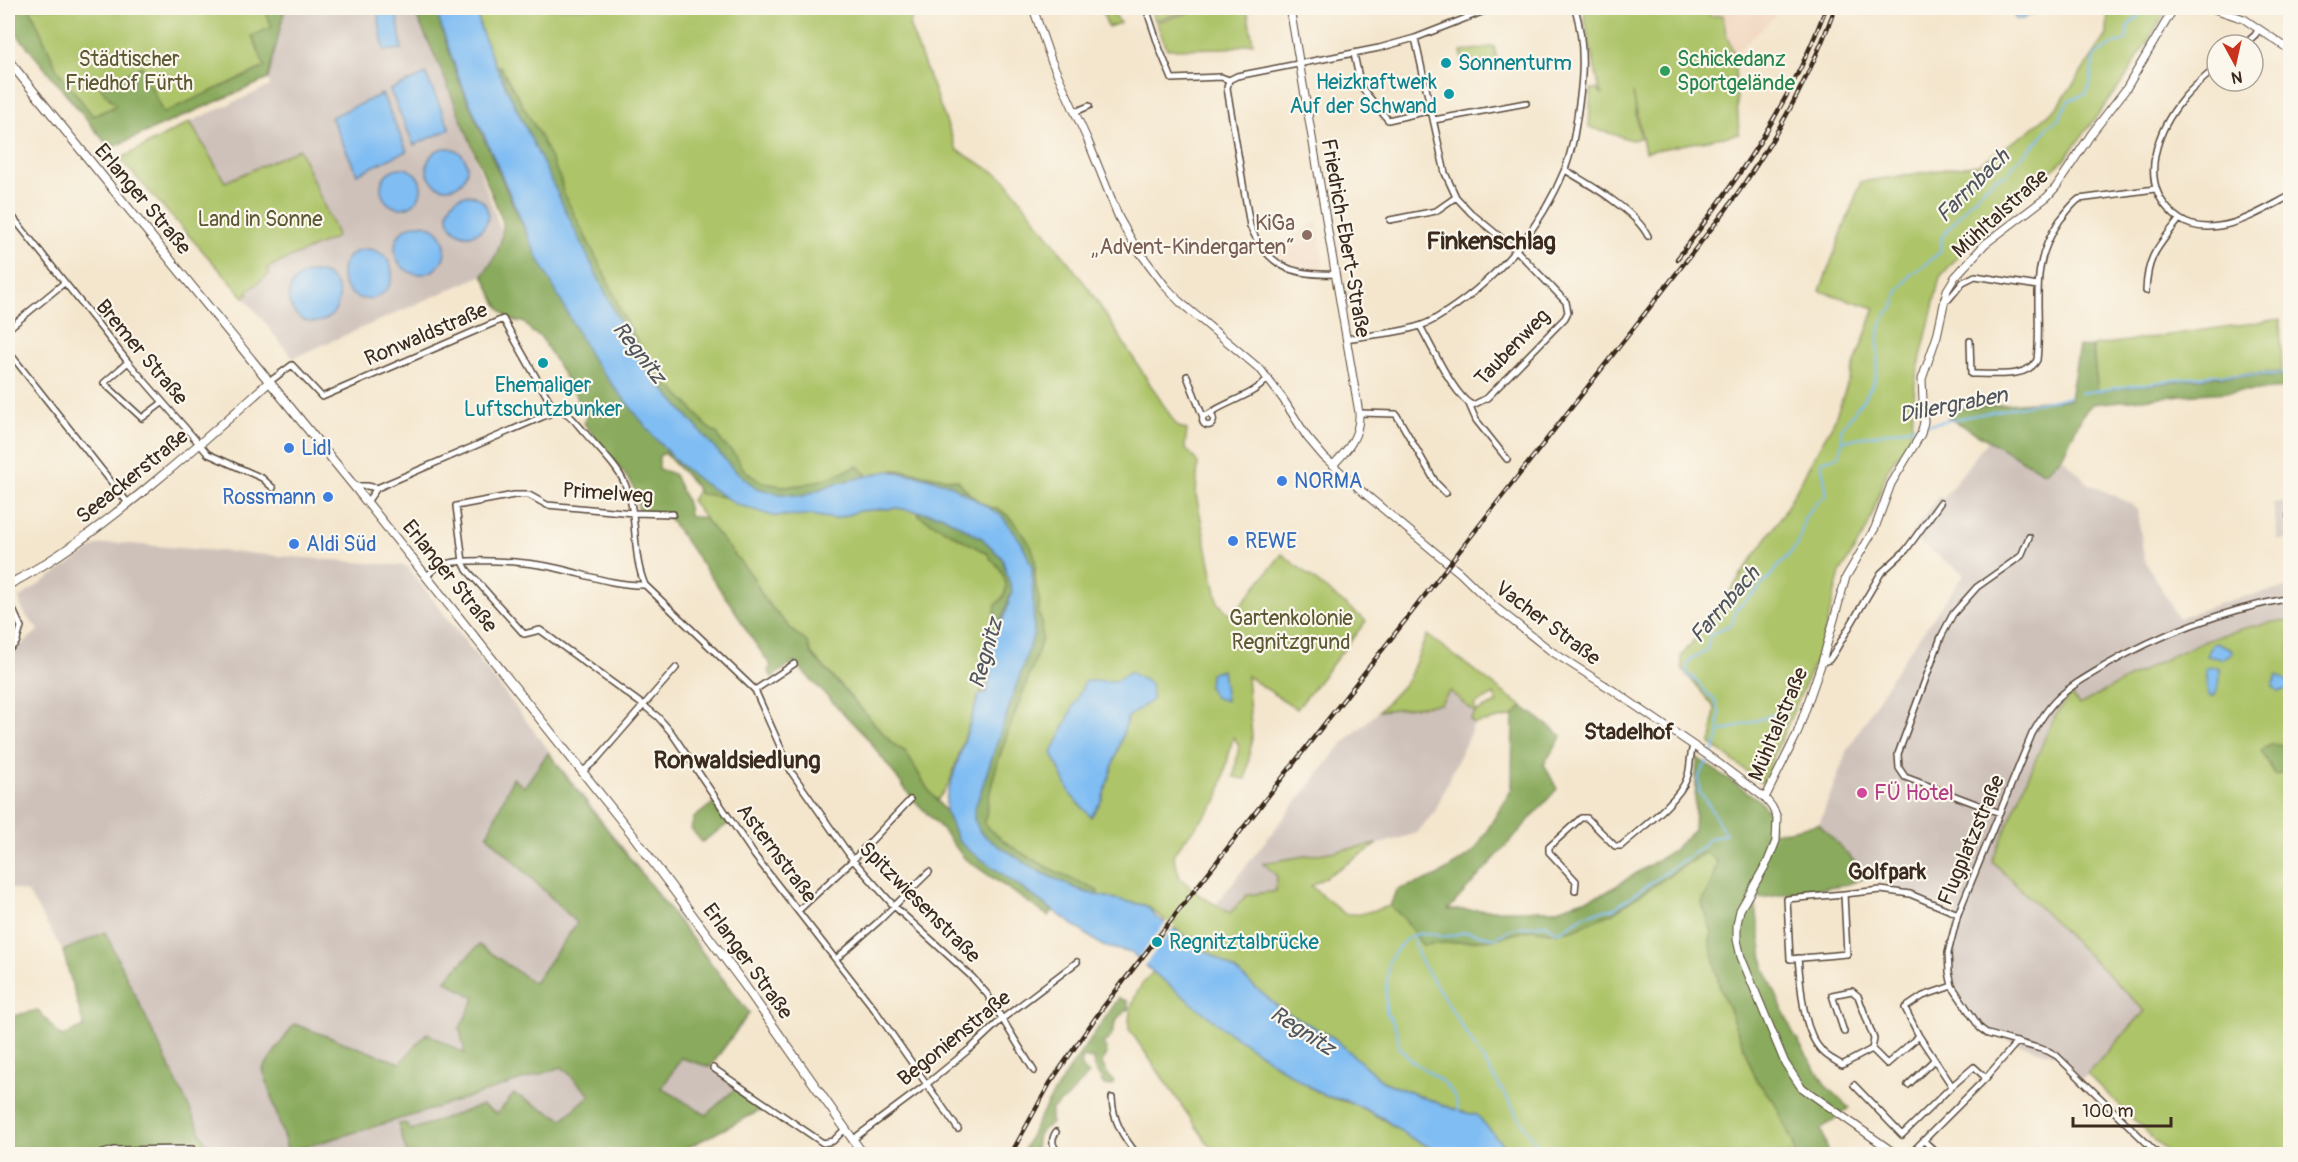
<svg xmlns="http://www.w3.org/2000/svg" width="2298" height="1162" viewBox="0 0 2298 1162" font-family="Pangolin,sans-serif">
  <rect width="100%" height="100%" fill="#fbf7ec"/>
  <filter id="ink" filterUnits="userSpaceOnUse"><feTurbulence type="fractalNoise" baseFrequency=".0167" numOctaves="2"/><feDisplacementMap in="SourceGraphic" scale="12" xChannelSelector="R" yChannelSelector="G"/><feConvolveMatrix kernelMatrix="1 2 1 2 8 2 1 2 1" color-interpolation-filters="sRGB"/></filter>
  <filter id="wash" filterUnits="userSpaceOnUse"><feTurbulence type="fractalNoise" baseFrequency=".008" numOctaves="4" result="noise"/><feDisplacementMap in="SourceGraphic" scale="24" xChannelSelector="R" yChannelSelector="G"/><feGaussianBlur stdDeviation="1.35" result="paint"/><feColorMatrix in="noise" values="0 0 0 0 0 0 0 0 0 0 0 0 0 0 0 0 0 1.4 0 .05"/><feComposite in="paint" operator="in"/></filter>
  <g filter="url(#wash)">
    <rect width="100%" height="100%" fill="#f4e6cd"/>
    <!-- built -->
    <path fill="#f1d5bd" d="M1701 8H1773L1775 17 1735 53 1726 34 1723 15 1710 16Z
      M1318 220 1323 268H1296L1271 250Z"/>
    <!-- industrial -->
    <path fill="#cec1ba" d="M285 8H423L432 38 502 233 496 258 483 275 293 358 244 297 248 294 247 292 269 275 267 268 335 238 224 182 190 122 270 86 268 79Z
      M1988 440 2045 472 2062 457 2089 484 2132 504 2138 512 2144 559 2178 618 2234 599 2290 587V620L2254 627 2182 650 2078 706 2071 693 2053 719 1992 861 2145 1011 2082 1080 2057 1056 1988 1034 1980 1028 1952 986 1948 953 1957 913 1869 877 1819 824 1847 751 1894 673 1964 574 1910 536 1939 496 1943 499Z
      M2290 501V539L2278 540 2273 503Z
      M117 543 407 566 751 1013 711 1067 762 1110 676 1154H209L207 1145 106 933 63 951 28 893 8 887V656L39 630 27 617 21 607 19 598 98 545Z
      M1450 691 1475 713 1470 720 1474 724 1435 811 1417 833 1384 843 1264 863 1277 876 1276 891 1247 895 1230 913 1215 905 1342 744 1379 711 1440 704Z"/>
    <!-- green -->
    <path fill="#adc469" stroke="#747744" stroke-width="1.5" fill-rule="evenodd" d="M8 8H281L272 27 268 79 110 148 8 23Z
      M476 8H915V12L909 25 957 150 1004 178 1089 289 1177 426 1187 430 1185 447 1198 463 1196 495 1218 603 1232 616 1282 554 1366 621 1297 709 1247 676 1252 738 1246 779 1234 777 1239 745 1233 737 1218 800 1173 854 1180 878 1202 897 1230 913 1247 895 1276 891 1277 876 1263 863 1378 844 1311 886 1345 914H1360L1390 906 1403 917 1423 945 1493 939 1533 929 1555 933 1612 913 1705 852 1717 861 1712 882 1702 903 1712 932 1710 942 1720 987 1757 1081 1774 1101 1794 1145 1795 1154H1507V1150L1477 1116 1458 1111 1382 1081 1334 1038 1283 1011 1236 971 1178 931 1147 906 1084 892 1040 872 992 842 973 819 974 811 1006 714 1032 567 949 484 916 475 831 485 781 494 756 488 732 468 647 370 617 317 492 58 481 30ZM1085 681H1116L1128 717 1102 800Z
      M1101 8H1111L1120 23 1108 27Z
      M1151 8H1247L1253 43 1228 48 1167 49 1156 22 1185 14 1194 9 1155 20Z
      M1599 8H1701L1710 16 1723 15 1726 34 1734 54 1739 134 1645 152 1633 93 1640 138 1632 140 1589 127 1591 89H1597L1603 95 1599 88 1584 16 1585 11Z
      M2108 8H2168L2124 80 2063 161 1982 229 1940 277 1915 382 1911 437 1888 469 1867 529 1840 573 1820 650 1762 783 1711 744 1715 708 1683 670 1681 657 1720 606 1781 517 1834 421 1875 308 1820 291 1861 182 1979 164 2028 132 2059 105 2107 35Z
      M1494 46 1497 60 1464 66 1461 52Z
      M190 122 225 182 299 149 337 235 335 238 267 268 269 274 247 292 249 294 244 297 120 159Z
      M2280 319 2282 372 2209 375 2097 391 2093 346Z
      M703 483 773 516 811 515 835 519 859 511 896 508 941 515 982 538 1002 558 1012 591 986 694 979 695 949 784 934 805 862 710 766 602 691 500Z
      M2290 620V1154H2169L2087 1074 2145 1011 1992 861 2053 719 2071 693 2079 705C2146 669 2213 627 2290 620Z
      M1427 635 1523 707 1513 716 1474 724 1470 720 1475 713 1450 691 1440 704 1379 711 1408 680ZM1494 694 1497 703 1476 712 1474 705Z
      M1153 972C1207 1015 1262 1058 1321 1094 1331 1100 1345 1100 1356 1105 1386 1120 1414 1139 1444 1154H1215L1129 1029C1128 1007 1137 987 1153 972Z
      M190 1152 192 1154H110L115 1153Z"/>
    <!-- forest -->
    <path fill="#8aaa5d" stroke="#626a3e" stroke-width="1.5" d="M8 8H30L58 71 93 116 116 106 104 92 100 85 142 66 163 113 265 67 252 36 272 27 265 12 276 8H285L268 79 110 148 8 23Z
      M422 8H435L457 76 510 198 536 254 593 359 678 463 724 497 700 494C692 478 676 467 665 453L659 456V469L674 474C679 489 689 499 689 516L704 518 753 577 765 600 794 632 808 643 811 653 893 744 906 752 927 788 946 812 958 840 1053 911 1048 916 965 859 940 827 912 798 868 739 794 662 772 677 768 671 771 666 748 633 734 609 669 518 639 511 633 485 584 423 587 414 541 337 532 332 524 322C500 324 492 292 483 275 496 258 503 243 503 222L440 67 417 17Z
      M500 66 536 128 561 180 563 192 611 287 620 310 658 378 673 389 689 405 707 427 718 434C723 448 727 445 735 455 739 458 739 464 742 467 773 502 822 481 857 466L866 474 863 478 804 496 781 495 756 488 732 468 647 370 616 317 497 67Z
      M2079 346 2092 347 2098 391 2210 377 2290 375V388L2182 395 2092 404 2083 414 2062 457 2045 473 1948 417 1949 409 2070 399Z
      M893 470C915 470 936 478 958 480 966 492 976 501 989 507 992 508 995 507 998 509 1012 516 1034 545 1035 559 1036 565 1035 572 1035 578 1036 591 1042 602 1038 614L1041 619 1042 639C1023 701 991 759 985 824 1015 856 1059 872 1098 891L1097 895C1068 888 1000 854 981 832 975 826 973 819 974 811L1034 633 1032 567 949 485 916 475 895 472Z
      M918 512 941 515 983 539 1002 558 1012 591 994 638 991 636 996 604C1009 594 1008 584 1000 569 997 563 991 562 988 554L918 515Z
      M988 667 991 673 986 694 980 695Z
      M1523 707 1562 736 1544 764 1557 789 1448 910H1554L1605 893 1672 851 1694 830 1697 758 1759 800 1770 814 1773 833 1819 824 1869 877 1848 884 1755 899 1764 967 1794 1035 1826 1086 1849 1108 1821 1129 1829 1154H1795L1794 1145 1774 1101 1757 1081 1720 987 1710 942 1712 932 1702 903 1712 882 1717 861 1705 852 1612 913 1573 930 1555 933 1533 929 1493 939 1422 945 1403 917 1390 906 1396 890 1436 877 1474 852 1512 789 1513 716Z
      M2290 744V772L2275 775 2261 750 2270 745Z
      M548 753 749 1013 710 1067 681 1058 662 1088 706 1115 735 1089 761 1110 675 1154H407L398 1124 405 1123 411 1130 482 1105 497 1114 514 1094 563 1119 590 1095 562 1067 420 1113 288 1152 263 1069 294 1024 400 1063 427 1033 465 1054 460 1028 475 998 445 980 479 945 534 983 577 923 487 835 513 778 524 787Z
      M713 803 728 824 702 842 691 829 694 818Z
      M105 932 207 1145 115 1147 85 1154H9L8 1017 38 1010 61 1037 84 1027 63 951Z
      M1119 998 1127 1001 1129 1008C1126 1011 1121 1014 1118 1018 1111 1027 1117 1035 1103 1043L1107 1051 1102 1063 1106 1072 1114 1082 1112 1086 1104 1085 1094 1067 1093 1059 1083 1057 1081 1064 1085 1072 1089 1074 1067 1098 1051 1110V1123L1038 1134 1036 1148 1028 1154H1022C1046 1097 1084 1049 1119 998Z"/>
    <!-- water -->
    <path fill="#80bdf3" stroke="#5e7488" stroke-width="1.5" d="M377 8H396L402 49 384 51Z
      M435 8H476L481 30 492 58 617 317 647 370 732 468 756 488 781 494 803 496 831 485 888 471 916 475 949 484 1001 515 1022 543 1032 567 1034 633 974 811V819L980 832 992 842 1040 872 1084 892 1147 906 1156 917 1236 971 1283 1011 1334 1038 1382 1081 1458 1111 1477 1115 1507 1150V1154H1444L1409 1137 1381 1117 1348 1101 1325 1096 1299 1080 1223 1028 1153 972 1132 953 1103 946 966 848 958 840 946 812V798L979 695 986 694 991 673 987 663 990 647 1006 612 1012 591 1002 558 982 538 941 515 896 508 859 511 835 519 811 515 773 516 736 504 703 483 678 463 655 438 592 359 536 254 458 76Z
      M2009 8H2043L2023 19H2016Z
      M426 74 450 129 414 145 390 90Z
      M382 94 407 151 357 174 331 117Z
      M427 168a20 20 0 1 1 40 0a20 20 0 1 1-40 0Z
      M381 188a20 20 0 1 1 40 0a20 20 0 1 1-40 0Z
      M448 215a20 20 0 1 1 40 0a20 20 0 1 1-40 0Z
      M395 249a25 25 0 1 1 50 0a25 25 0 1 1-50 0Z
      M342 274a25 25 0 1 1 50 0a25 25 0 1 1-50 0Z
      M289 297a25 25 0 1 1 50 0a25 25 0 1 1-50 0Z
      M2216 642 2231 649 2232 653 2222 659 2207 656 2212 645Z
      M2210 667 2219 668C2221 679 2220 689 2212 697L2208 696 2205 669Z
      M1222 670 1226 701 1214 697 1209 688 1210 674Z
      M1130 672 1151 684 1152 700 1128 717 1102 800 1091 817 1071 795 1052 753 1085 681H1116Z
      M2277 675 2290 684V689L2278 691 2273 686Z"/>
    <!-- pier -->
    <path fill="#f4e6cd" d="M1167 921 1175 926 1143 967 1136 961Z"/>
    <g fill="none" stroke-linecap="round" stroke-linejoin="round">
      <!-- stream -->
      <path stroke="#80bdf3" stroke-width="2" d="M2080 393 2210 375 2290 374
        M1842 441 2069 397
        M1720 732 1789 710
        M1413 935 1419 958 1542 1154
        M1458 1111C1458 1086 1430 1074 1412 1061 1406 1057 1405 1051 1399 1048 1398 1033 1396 1024 1386 1013V993L1389 960 1404 941 1413 935 1428 933 1444 937 1466 932 1495 938 1513 928 1547 924 1553 930 1560 931 1587 914 1615 908 1702 847 1708 839 1726 834C1714 818 1712 806 1699 792V776L1714 750 1720 732 1718 719 1720 714 1715 701 1686 671 1690 659 1706 652 1710 635 1732 624 1737 608 1758 590 1798 544 1805 517 1816 503 1827 495 1821 461 1839 456 1842 441 1841 430C1850 416 1866 398 1873 383 1884 360 1869 322 1894 308L1897 293 1911 274 1921 268 1940 252 1942 237 1969 203 1994 179 2007 174 2016 162 2040 139 2049 125 2058 120 2069 100 2086 94 2090 85 2094 56 2115 43H2120L2127 39V27L2147 8"/>
    </g>
  </g>
  <g filter="url(#ink)">
    <g fill="none" stroke-linecap="round" stroke-linejoin="round">
      <!-- minor casing -->
      <g stroke="#574638" stroke-width="8">
        <path id="minor" d="M1146 8 1160 50 1172 79 1221 77 1229 80 1237 76 1379 48 1415 38 1492 8
          M1415 38 1445 173 1456 197 1471 213 1516 250 1566 302 1568 312 1565 318 1487 398 1473 405C1456 400 1430 343 1420 326
          M2244 45 2255 35 2259 29
          M1354 54 1361 87 1388 120 1432 110
          M2217 67C2205 77 2193 87 2183 99 2158 129 2139 178 2169 210 2183 225 2198 229 2219 226 2243 223 2269 207 2290 196
          M1229 80 1227 88 1250 226C1268 267 1292 276 1335 274
          M1075 112 1089 106
          M1434 120 1526 103
          M1565 170C1589 184 1636 211 1648 236
          M8 211 128 362 208 454 262 478 273 488
          M1390 220 1436 211 1456 197
          M2146 291C2147 256 2158 247 2178 221
          M1944 299H1949L1963 282 1975 276 2038 286
          M8 329 64 283
          M1346 339C1373 334 1412 333 1435 319 1492 285 1540 231 1565 169 1573 149 1576 125 1579 103 1584 71 1584 39 1575 8
          M1970 341 1971 374C1991 373 2026 380 2037 360 2043 306 2026 270 2060 220 2066 213 2071 205 2079 199L2155 189
          M8 351 128 503
          M128 362 104 383 142 418 162 403
          M1187 376 1203 417
          M269 382 292 365 322 397 503 319 550 402 552 409 549 414 535 420 377 488 367 502
          M1469 404 1476 420 1507 459
          M552 409C568 409 575 422 585 433 597 447 618 467 625 484 639 516 631 553 645 585
          M1359 413 1396 414 1436 483 1446 493
          M1209 414C1227 401 1254 396 1268 378
          M1202.5 420a5.5 5.5 0 1 1 11 0a5.5 5.5 0 1 1-11 0Z
          M354 486H367L377 488
          M673 514 633 513 547 505 529 495H514L456 506 463 562 467 570 524 634 540 630 643 705 658 717 671 732 755 856 875 1010 958 1129
          M2289 516H2290
          M427 576C431 572 436 567 442 565 461 558 518 561 540 565 575 570 609 586 645 585L755 690 792 773 853 860 894 906 972 977 987 994 1034 1071
          M8 599 21 627 16 643 8 650
          M1822 662 1829 660 1834 653 1881 573 1906 550 1940 503
          M755 690 794 664
          M582 772 596 760 676 668
          M2000 813 1905 777 1899 768 1898 754 1941 637 1953 614 1977 587 2021 556 2029 537
          M1575 891 1576 881 1549 852V847L1581 818H1587L1615 846H1621C1639 830 1679 801 1687 778 1691 768 1689 757 1693 746
          M1844 894 1787 899 1790 959 1847 954 1844 894 1881 890 1910 894 1958 914
          M799 910 853 860 910 800
          M1798 958C1801 986 1802 1030 1822 1051 1827 1057 1836 1061 1842 1065L1872 1049 1887 1064 1919 1036 1905 1008 1923 996 1952 986
          M836 959 879 921 929 872
          M1844 1032 1832 995 1852 991 1858 996 1874 1039 1872 1049
          M1919 1036 1952 1086
          M713 1068 823 1143 833 1141 845 1129
          M1854 1085 1902 1135 1952 1086 1974 1067 1986 1078
          M1908 1085 1934 1060
          M1112 1098C1113 1121 1123 1137 1137 1154
          M1056 1132C1050 1141 1053 1146 1059 1154
          M852 1140 927 1084 972 1047 1002 1019 1077 962
          M1924 1141 1938 1154
          M100 1154 114 1150 192 1149
          M1910 1154 1986 1078 2017 1042
          M2158 1154 2057 1056 2048 1051 1988 1034 1980 1028 1952 986 1949 972 1948 953 1958 914 2032 734C2039 722 2046 710 2056 700 2070 686 2088 676 2105 666 2163 632 2225 610 2290 598"/>
      </g>
      <!-- tertiary casing -->
      <g stroke="#574638" stroke-width="9">
        <path id="tertiary" d="M1033 8 1051 60 1088 141 1119 218 1135 246 1166 287 1180 302 1261 370 1283 399 1307 437 1324 457 1364 493 1460 573 1494 606 1551 651 1614 691 1713 759 1765 798 1772 807 1777 817 1776 841 1768 861 1740 910 1737 924V940L1741 957 1785 1063 1801 1087 1896 1154
          M1290 8 1359 413C1360 436 1348 450 1333 465
          M2211 8 2244 19 2290 50
          M1765 798 1797 734 1822 662 1846 577 1875 528 1891 484 1921 434 1924 422 1922 379 1937 336 1947 290 1955 277 1985 244 2047 197 2056 187 2092 133 2126 89 2174 8"/>
      </g>
      <!-- secondary casing -->
      <g stroke="#574638" stroke-width="10">
        <path id="secondary" d="M8 60 354 486 632 834 743 983 863 1154
          M8 585C56 560 98 528 140 494 184 458 227 421 269 382"/>
      </g>
      <!-- minor -->
      <use href="#minor" stroke="#fff" stroke-width="5"/>
      <!-- tertiary -->
      <use href="#tertiary" stroke="#fff" stroke-width="7"/>
      <!-- secondary -->
      <use href="#secondary" stroke="#fff" stroke-width="8"/>
      <!-- rail casing -->
      <g stroke="#3b2a1e" stroke-width="4.5">
        <path id="rail" d="M1677 259C1738 180 1791 103 1826 8
          M1011 1154 1050 1083 1101 1010 1725 211C1771 148 1809 81 1835 8"/>
      </g>
      <!-- rail -->
      <use href="#rail" stroke="#fbf7ec" stroke-width="2" stroke-dasharray="7" stroke-linecap="butt"/>
    </g>
  </g>
  <!-- markers -->
  <g fill="#0f9aa8" stroke="#fbf7ec" stroke-width="2">
    <circle cx="1446" cy="63" r="6"/>
    <circle cx="1449" cy="94" r="6"/>
    <circle cx="543" cy="363" r="6"/>
    <circle cx="1157" cy="942" r="6"/>
  </g>
  <circle fill="#2e9e5b" stroke="#fbf7ec" stroke-width="2" cx="1665" cy="71" r="6"/>
  <circle fill="#8d6e63" stroke="#fbf7ec" stroke-width="2" cx="1307" cy="235" r="6"/>
  <g fill="#3f7fe0" stroke="#fbf7ec" stroke-width="2">
    <circle cx="289" cy="448" r="6"/>
    <circle cx="1282" cy="481" r="6"/>
    <circle cx="328" cy="497" r="6"/>
    <circle cx="1233" cy="541" r="6"/>
    <circle cx="294" cy="544" r="6"/>
  </g>
  <circle fill="#d1479c" stroke="#fbf7ec" stroke-width="2" cx="1862" cy="793" r="6"/>
  <g text-anchor="middle" stroke-width="4.5" stroke-linejoin="round" paint-order="stroke">
    <!-- park labels -->
    <g font-size="21" fill="#5d5834" stroke="#fbf7ec">
      <text x="129" y="66">Städtischer<tspan x="129" dy="24">Friedhof Fürth</tspan></text>
      <text x="260" y="226">Land in Sonne</text>
      <text x="1291" y="625">Gartenkolonie<tspan x="1291" dy="24">Regnitzgrund</tspan></text>
    </g>
    <!-- leisure labels -->
    <g font-size="21" fill="#27864d" stroke="#fbf7ec" text-anchor="start">
      <text x="1677" y="66">Schickedanz<tspan x="1677" dy="24">Sportgelände</tspan></text>
    </g>
    <!-- culture labels -->
    <g font-size="21" fill="#0d838f" stroke="#fbf7ec" text-anchor="start">
      <text x="1458" y="70">Sonnenturm</text>
      <text x="1437" y="89" text-anchor="end">Heizkraftwerk<tspan x="1437" dy="24">Auf der Schwand</tspan></text>
      <text x="543" y="392" text-anchor="middle">Ehemaliger<tspan x="543" dy="24">Luftschutzbunker</tspan></text>
      <text x="1169" y="949">Regnitztalbrücke</text>
    </g>
    <!-- street labels -->
    <g font-size="21" fill="#3b2a1e" stroke="#fbf7ec">
      <text transform="translate(143 199) rotate(50)" y="7">Erlanger Straße</text>
      <text transform="translate(2000 213) rotate(-42)" y="7">Mühltalstraße</text>
      <text transform="translate(1346 238) rotate(80)" y="7">Friedrich-Ebert-Straße</text>
      <text transform="translate(426 334) rotate(-23)" y="7">Ronwaldstraße</text>
      <text transform="translate(1512 347) rotate(-46)" y="7">Taubenweg</text>
      <text transform="translate(142 352) rotate(50)" y="7">Bremer Straße</text>
      <text transform="translate(132 476) rotate(-39)" y="7">Seeackerstraße</text>
      <text transform="translate(608 493) rotate(4)" y="7">Primelweg</text>
      <text transform="translate(450 576) rotate(51)" y="7">Erlanger Straße</text>
      <text transform="translate(1548 623) rotate(37)" y="7">Vacher Straße</text>
      <text transform="translate(1778 724) rotate(-67)" y="7">Mühltalstraße</text>
      <text transform="translate(1971 840) rotate(-67)" y="7">Flugplatzstraße</text>
      <text transform="translate(777 853) rotate(53)" y="7">Asternstraße</text>
      <text transform="translate(920 902) rotate(45)" y="7">Spitzwiesenstraße</text>
      <text transform="translate(748 961) rotate(54)" y="7">Erlanger Straße</text>
      <text transform="translate(954 1038) rotate(-39)" y="7">Begonienstraße</text>
    </g>
    <!-- education labels -->
    <g font-size="21" fill="#785e54" stroke="#fbf7ec" text-anchor="end">
      <text x="1295" y="230">KiGa<tspan x="1295" dy="24">„Advent-Kindergarten“</tspan></text>
    </g>
    <!-- shop labels -->
    <g font-size="21" fill="#366cbe" stroke="#fbf7ec" text-anchor="start">
      <text x="301" y="455">Lidl</text>
      <text x="1294" y="488">NORMA</text>
      <text x="316" y="504" text-anchor="end">Rossmann</text>
      <text x="1245" y="548">REWE</text>
      <text x="306" y="551">Aldi Süd</text>
    </g>
    <!-- hotel labels -->
    <g font-size="21" fill="#b23c85" stroke="#fbf7ec" text-anchor="start">
      <text x="1874" y="800">FÜ Hotel</text>
    </g>
    <!-- water labels -->
    <g font-size="22" font-style="italic" fill="#50565e" stroke="#fbf7ec">
      <text transform="translate(1972 185) rotate(-45)" y="8">Farrnbach</text>
      <text transform="translate(640 352) rotate(52)" y="8">Regnitz</text>
      <text transform="translate(1953 404) rotate(-11)" y="8">Dillergraben</text>
      <text transform="translate(1724 604) rotate(-49)" y="8">Farrnbach</text>
      <text transform="translate(985 653) rotate(-74)" y="8">Regnitz</text>
      <text transform="translate(1303 1030) rotate(33)" y="8">Regnitz</text>
    </g>
    <!-- neighbourhood labels -->
    <g font-size="22" font-weight="bold" fill="#3b2a1e" stroke="#fbf7ec">
      <text x="1629" y="739">Stadelhof</text>
      <text x="1887" y="879">Golfpark</text>
    </g>
    <!-- quarter labels -->
    <g font-size="24" font-weight="bold" fill="#3b2a1e" stroke="#fbf7ec">
      <text x="1491" y="249">Finkenschlag</text>
      <text x="737" y="768">Ronwaldsiedlung</text>
    </g>
  </g>
  <!-- margin -->
  <rect width="2298" height="1162" fill="none" stroke="#fbf7ec" stroke-width="30"/>
  <!-- north arrow -->
  <g transform="translate(2235 63) rotate(172)"><circle r="28" fill="#fbf7ec" stroke="#aea59a" stroke-width="1.5"/>
  <path d="M0-4.5L10 22L0 15L-10 22Z" fill="#c8321e"/>
  <text y="-9" font-size="16" font-weight="bold" text-anchor="middle" fill="#3b2a1e">N</text>
  </g>
  <!-- scale -->
  <path d="M2073 1117v9h98v-9" fill="none" stroke="#3b2a1e" stroke-width="3"/>
  <text x="2082" y="1117" font-size="18" fill="#3b2a1e" stroke="#fbf7ec" stroke-width="4.5" paint-order="stroke">100 m</text>
</svg>
